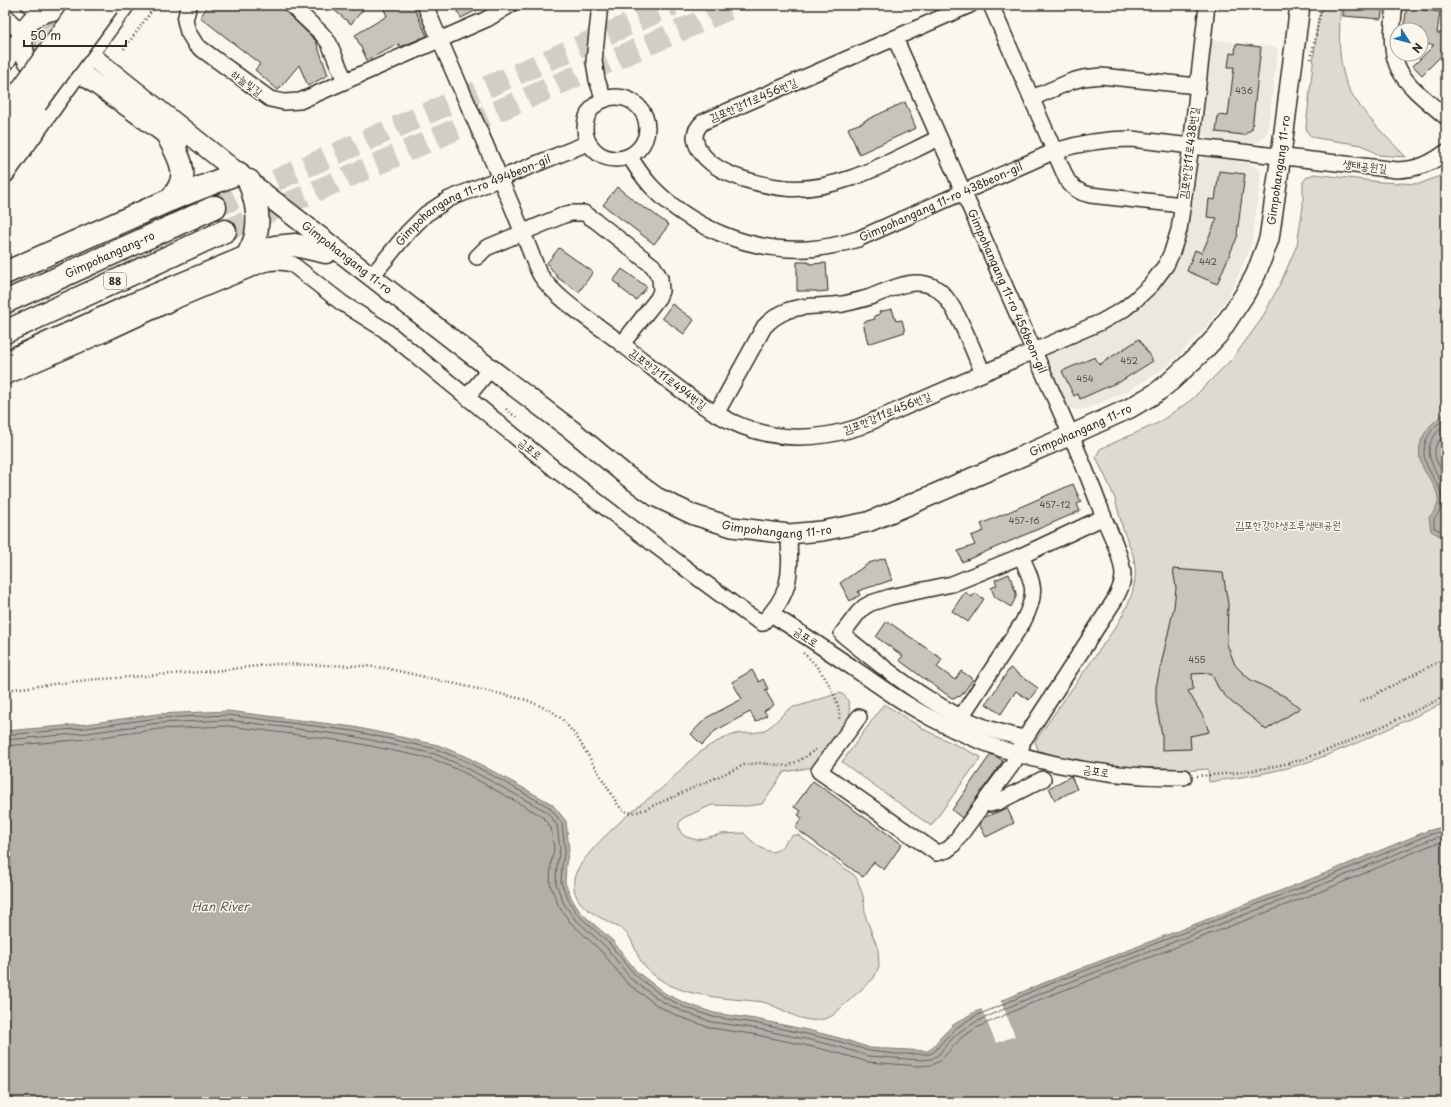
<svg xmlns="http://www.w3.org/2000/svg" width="1451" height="1107" viewBox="0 0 1451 1107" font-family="'Playpen Sans','Poor Story',sans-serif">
  <rect width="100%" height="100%" fill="#fbf7ec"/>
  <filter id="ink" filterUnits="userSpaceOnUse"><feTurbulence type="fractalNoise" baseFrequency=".025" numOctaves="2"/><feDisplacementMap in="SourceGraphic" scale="8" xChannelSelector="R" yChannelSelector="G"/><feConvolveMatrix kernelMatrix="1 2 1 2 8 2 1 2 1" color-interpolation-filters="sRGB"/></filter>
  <g filter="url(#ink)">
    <!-- built -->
    <path fill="#ebe8de" d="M1208 39 1278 48 1268 129 1265 137 1257 143 1249 144 1214 139 1204 136 1200 130Z
      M1210 157 1248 163 1259 169 1261 174 1253 236 1249 251 1230 294 1203 331 1173 361 1159 372 1126 392 1090 407 1081 410H1076L1070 408 1066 403 1049 361 1047 356 1049 352 1154 290 1196 163 1199 160Z"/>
    <!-- green -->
    <path fill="#dddad0" stroke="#84827e" d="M1324 5H1341C1339 32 1337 64 1349 89 1363 115 1386 136 1406 157L1379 155 1362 145 1316 138C1310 136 1307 134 1306 127L1318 19Z
      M52 23H60L37 53C33 38 38 28 52 23Z
      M1446 172V702C1402 722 1357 745 1311 761 1279 772 1243 777 1209 782L1208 769 1180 771 1109 767 1039 753 1035 741 1117 625C1130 603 1140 581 1133 555 1130 546 1126 538 1123 529 1120 519 1118 509 1115 499 1110 485 1102 471 1096 457L1100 449 1158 423 1191 400 1233 358 1261 320 1281 282 1297 245 1303 206V182L1307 177 1314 174 1381 182 1419 184 1442 175Z
      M839 693C850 695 851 710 849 718L814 767 784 772 762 804 747 806 712 805 683 818 679 823V828L681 833 686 837 697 840 721 834 744 833C751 841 769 858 779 849 784 845 787 839 793 835H798L854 875 857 879 863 896 866 918 878 949 879 966 874 978 832 1016C805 1029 787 1009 763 1002 723 997 676 999 646 968 635 957 635 939 623 930 603 917 570 909 574 879 577 860 619 822 635 809 643 802 653 796 661 789 679 773 694 753 716 742 722 739 729 736 736 734 747 732 758 735 768 728 780 721 784 707 799 706Z
      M884 704 927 731 981 757 931 826 842 762Z"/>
    <!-- water -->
    <path fill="#b1afa7" stroke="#7b7a75" d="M1446 413V539L1431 531 1429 517C1434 512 1439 506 1438 498 1437 488 1429 479 1424 470 1412 446 1425 426 1446 413Z
      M228 711 354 727 438 745 469 758 552 804 566 821 569 850 566 864 565 883 572 899 580 912 613 941 637 972 666 994 685 1003 714 1013 755 1019 812 1031 843 1039 870 1048 928 1051 932 1048 940 1038 953 1025 971 1014 1036 986 1321 875 1427 831 1446 826V1102H5V731L86 724 157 714Z"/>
    <!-- pier -->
    <path fill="#fbf7ec" d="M1000 999 1015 1036 996 1043 981 1008Z"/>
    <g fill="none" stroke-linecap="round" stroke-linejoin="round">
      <!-- shore -->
      <path stroke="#61605d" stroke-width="1" d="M1446 418C1428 429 1418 448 1428 468 1432 478 1442 488 1442 499 1442 508 1439 513 1434 519V528L1446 533
        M1446 424C1414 450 1435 464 1446 494
        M1446 432C1428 450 1434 458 1446 477
        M5 735 86 728 158 718 228 715 353 731 436 749 468 762 549 807 562 823 565 850 562 864 561 883 569 901 578 915 610 944 635 975 664 997 684 1007 713 1017 754 1023 811 1035 841 1042 869 1051 896 1054H930L935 1051 943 1041 956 1028 973 1017 1002 1005 1037 989 1323 879 1428 835 1446 830
        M5 740 87 733 158 723 228 720 352 736 435 754 465 767 546 811 557 825 560 849 557 864 556 884 564 904 574 918 606 947 631 979 661 1001 682 1011 712 1022 753 1028 810 1040 840 1047 868 1056 895 1058 920 1060 932 1059 939 1054 947 1044 959 1032 976 1022 1004 1009 1039 994 1324 884 1429 840 1446 835
        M5 746 88 739 159 729 228 726 261 730 351 742 433 759 463 772 542 816 551 828 554 849 551 863 550 884 559 907 570 922 602 952 627 983 658 1006 680 1017 711 1028 752 1034 809 1046 838 1053 868 1062 920 1066 932 1065 940 1061 962 1037 978 1027 1041 999 1327 889 1431 845 1446 841"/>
    </g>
    <!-- building -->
    <path fill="#c7c4bc" stroke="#2b2b2b" d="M209 5H279L316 41 328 75 308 86 299 65 278 90 255 70 260 64 200 17Z
      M328 5H367L351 24Z
      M382 5H413L427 36 400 47 399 44 367 60 355 35 387 16Z
      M454 5H487L461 18Z
      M1344 5H1383L1381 19 1343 16Z
      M1407 5H1424L1423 10 1440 12 1437 33H1443L1441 56 1422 75 1413 66 1434 45 1421 44V29L1404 27Z
      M1236 44 1261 47 1252 129 1244 135 1216 132 1218 115 1228 116 1234 67H1228L1230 53 1235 54Z
      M905 102 916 128 859 154 848 128 864 122V121Z
      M1219 171 1245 174 1237 234 1238 235 1217 284 1187 271 1195 250 1202 253 1217 218 1207 217 1209 199 1215 200Z
      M617 187 645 209 646 208 669 225 654 244 603 205Z
      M559 248 593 272 579 292 558 278 547 263Z
      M797 262H809V264L826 263 828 291 817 292V291H797Z
      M622 269 647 287 636 300 619 287 620 286 613 281Z
      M672 304 694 320 684 334 662 318Z
      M892 309 896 321 902 320 905 332 868 344 863 322 875 319 874 316 880 314 879 312Z
      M1139 339 1153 361 1118 383V382L1080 399 1078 394 1074 396 1062 371 1095 357 1099 365Z
      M1073 484 1081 502 1077 504 1080 511 962 562 958 551 975 545 971 536 984 531 981 524Z
      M885 558 892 580 858 591 860 595 850 601 840 583 869 563Z
      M1173 569 1223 573 1228 604 1227 644 1235 665 1243 673 1251 680 1286 697 1300 708 1266 730 1255 720 1230 701 1219 689 1211 673 1192 674 1193 689 1188 691 1204 718 1209 732 1190 736 1191 749 1162 750V735L1156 703V687L1174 607 1176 588Z
      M1009 574 1016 593V597L1011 607 995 597 991 588 997 585 995 580Z
      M965 592 972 597 975 593 984 599 968 622 952 611Z
      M887 621 942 659 937 667 955 680 961 671 973 679 961 696 952 698 919 675 899 660 903 656 876 637Z
      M1010 668 1038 688 1029 700 1016 691 1001 714 986 704Z
      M752 670 759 682 763 679 768 689 765 690 774 705 764 711 767 715 756 722 750 712 715 731 702 745 691 734 706 718 742 699 732 682Z
      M991 754 997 757 1003 761 962 818 952 810Z
      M1071 776 1077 789 1055 800 1049 788Z
      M813 781 902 844 884 870 874 862 863 877 795 828 802 818 798 815 801 811 794 807Z
      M1007 808 1014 823 986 837 979 824 985 817Z"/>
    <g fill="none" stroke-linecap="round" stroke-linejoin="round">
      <!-- highway-tunnel -->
      <path stroke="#d1cec5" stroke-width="22" stroke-dasharray="22 11" stroke-linecap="butt" d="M215 207 673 5
        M225 231 738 5"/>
      <!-- minor casing -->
      <g stroke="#2b2b2b" stroke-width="18">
        <g id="minor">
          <path d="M29 5 45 12 50 6"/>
          <path d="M189 5 185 20 188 32 196 45 270 99 284 102 300 101 487 19 510 5"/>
          <path d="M291 5 321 33 329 43 345 81"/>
          <path d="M425 5C450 65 477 124 502 183 510 201 517 218 524 236 530 249 534 264 541 276 555 298 596 324 618 341 697 401 750 462 859 427L1101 322 1124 309 1135 300 1151 285 1166 265 1172 252 1179 230 1191 146 1207 5"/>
          <path d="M600 5 594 61 597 80 604 100"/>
          <path d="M991 5 1067 180C1073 189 1080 193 1090 195L1183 205"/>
          <path d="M1395 5C1386 69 1399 78 1446 117"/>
          <path d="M5 15 23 36"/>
          <path id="s1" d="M895 38 1071 435C1083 464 1095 493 1106 523 1113 539 1122 558 1123 575 1123 585 1118 593 1114 601L1025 738C954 726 896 678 842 634L858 613 864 607 871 603 890 597 952 584 1021 556 1104 517"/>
          <path d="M90 55 127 5"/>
          <circle cx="616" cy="128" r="31"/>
          <path d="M1032 98 1072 81 1083 78 1101 76 1197 86"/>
          <path d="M939 138C892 160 838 193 785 188 770 187 757 183 743 179 728 174 709 165 700 151 693 140 693 131 703 122L970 5"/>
          <path id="s2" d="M630 157C636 167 643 177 651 186 691 228 750 252 808 249 825 248 842 244 858 239L1055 151C1080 143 1105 139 1131 139L1397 170C1417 169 1429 165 1446 152"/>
          <path d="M477 257 486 248 564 215 571 213H584L596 221 653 266 660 278 661 291 658 298 622 344"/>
          <path id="s3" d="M372 276 408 232 426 214 449 199 588 143"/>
          <path d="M5 377 106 333 177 300 263 264C273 261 281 261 292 264L342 303 385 330 556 470 701 580 747 614 762 623C793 593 790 573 789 534"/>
          <path d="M467 397 486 374"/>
          <path d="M716 414 764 327C771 319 779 314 789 310 806 304 825 307 843 304 852 302 861 300 870 297 890 290 912 276 934 287 954 297 973 351 983 373"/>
          <path d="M771 614C803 634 834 655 865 676 886 691 908 706 931 718 1008 760 1097 778 1184 777"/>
          <path d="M859 717 819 771 937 853 947 850 952 846 1014 762 1022 745"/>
          <path d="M961 717 1023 622C1038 593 1034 584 1021 556"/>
          <path d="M985 801 990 804 998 802 1043 779"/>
        </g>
      </g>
      <!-- major casing -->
      <g stroke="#2b2b2b" stroke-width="22">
        <g id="major">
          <path d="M54 10C83 14 86 30 90 55L78 71C70 73 60 77 51 76 23 72 13 36 34 18 40 13 47 12 54 10Z"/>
          <path id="s4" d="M90 55 238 173 466 350 573 431 627 476 656 497 694 515 732 527 789 534 822 531 868 522 909 505 1071 435 1130 408 1156 393 1171 381 1204 350 1218 335 1245 294 1256 274 1269 239 1281 155 1300 5"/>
          <path d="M5 61 23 36"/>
          <path d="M5 173 78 71 178 143"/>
        </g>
      </g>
      <!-- highway casing -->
      <g stroke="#2b2b2b" stroke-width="25">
        <g id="highway">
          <path d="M5 114 22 90"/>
          <path d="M167 134C174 149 188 168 180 185 178 190 174 195 172 199"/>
          <path d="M5 149 36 103"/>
          <path d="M247 257C250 250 255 242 256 234 260 215 255 198 249 181"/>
          <path d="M5 273 172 199 238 173"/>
          <path id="s5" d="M5 302 215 207"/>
          <path d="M5 332 225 231"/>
          <path d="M5 363 139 302 247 257 275 247 295 245 326 252"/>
        </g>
      </g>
      <!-- path -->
      <path stroke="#2b2b2b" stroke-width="2.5" stroke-dasharray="1 3" stroke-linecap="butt" d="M124 49 156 5
        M1311 59 1322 5
        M506 409 517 418
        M803 653C820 666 842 699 839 720
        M5 690 87 680 214 671 276 664 364 666 385 668 527 700 553 712 562 719 577 737 618 805C627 816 634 813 646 809L744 765 759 763 788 766 804 758 816 749
        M1360 702 1446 658
        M1197 776C1230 774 1264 770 1296 761 1348 745 1397 719 1446 696"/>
      <!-- minor -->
      <use href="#minor" stroke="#fbf7ec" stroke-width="15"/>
      <!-- major -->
      <use href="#major" stroke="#fbf7ec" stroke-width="19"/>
      <!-- highway -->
      <use href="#highway" stroke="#fbf7ec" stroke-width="22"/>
      <!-- highway-bridge casing -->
      <g stroke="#2b2b2b" stroke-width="25" stroke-linecap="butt">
        <path id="highway-bridge" d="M22 90 83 5
          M36 103 108 5"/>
      </g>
      <!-- highway-bridge -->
      <use href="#highway-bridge" stroke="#fbf7ec" stroke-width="22"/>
    </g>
  </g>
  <g text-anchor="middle" stroke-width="3" stroke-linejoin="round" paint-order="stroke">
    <!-- number labels -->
    <g font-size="9" fill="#52514f">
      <text x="1244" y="94">436</text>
      <text x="1208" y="265">442</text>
      <text x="1129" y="364">452</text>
      <text x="1085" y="382">454</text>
      <text x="1055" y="508">457-12</text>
      <text x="1024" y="524">457-16</text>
      <text x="1197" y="663">455</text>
    </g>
    <!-- shield labels -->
    <rect fill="#fbf7ec" stroke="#696865" stroke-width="1" x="104" y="273" width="22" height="16" rx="3"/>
    <g font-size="10" font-weight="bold" fill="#2b2b2b">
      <text x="115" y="285">88</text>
    </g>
    <!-- street labels -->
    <g font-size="11" fill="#2b2b2b" stroke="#fbf7ec">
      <text transform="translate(247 83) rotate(36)" y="4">하늘빛길</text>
      <text transform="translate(753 100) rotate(-23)" y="4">김포한강11로456번길</text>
      <text transform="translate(1189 153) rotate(-83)" y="4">김포한강11로438번길</text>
      <text transform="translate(1365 166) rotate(7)" y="4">생태공원길</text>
      <text dy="4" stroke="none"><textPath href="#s4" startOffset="1517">Gimpohangang 11-ro</textPath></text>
      <text dy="4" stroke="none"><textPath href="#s3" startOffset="130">Gimpohangang 11-ro 494beon-gil</textPath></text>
      <text dy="4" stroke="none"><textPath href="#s2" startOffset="352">Gimpohangang 11-ro 438beon-gil</textPath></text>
      <text dy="4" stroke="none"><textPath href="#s5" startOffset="115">Gimpohangang-ro</textPath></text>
      <text dy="4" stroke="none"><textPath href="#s4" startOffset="327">Gimpohangang 11-ro</textPath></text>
      <text dy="4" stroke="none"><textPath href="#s1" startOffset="277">Gimpohangang 11-ro 456beon-gil</textPath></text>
      <text transform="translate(668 379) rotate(37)" y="4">김포한강11로494번길</text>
      <text transform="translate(887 413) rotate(-22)" y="4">김포한강11로456번길</text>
      <text dy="4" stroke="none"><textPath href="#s4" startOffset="1169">Gimpohangang 11-ro</textPath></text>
      <text transform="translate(530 449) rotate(39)" y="4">금포로</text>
      <text dy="4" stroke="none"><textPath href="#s4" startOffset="845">Gimpohangang 11-ro</textPath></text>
      <text transform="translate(806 637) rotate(33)" y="4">금포로</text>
      <text transform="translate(1096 771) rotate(9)" y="4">금포로</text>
    </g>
    <!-- park labels -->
    <g font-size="11" fill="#585754" stroke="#fbf7ec">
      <text x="1288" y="529">김포한강야생조류생태공원</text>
    </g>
    <!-- water labels -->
    <g font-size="12" font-style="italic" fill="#5a5956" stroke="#fbf7ec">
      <text x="220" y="911">Han River</text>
    </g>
  </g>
  <!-- margin -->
  <rect width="1451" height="1107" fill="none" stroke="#fbf7ec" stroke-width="20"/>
  <rect x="10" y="10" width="1431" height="1087" fill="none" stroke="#2b2b2b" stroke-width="1.5" filter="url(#ink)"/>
  <!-- north arrow -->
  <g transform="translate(1409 42) rotate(126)"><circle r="19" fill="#fbf7ec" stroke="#a8a59f"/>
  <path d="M0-3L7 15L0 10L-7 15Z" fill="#1f6fb2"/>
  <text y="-6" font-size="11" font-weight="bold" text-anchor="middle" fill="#2b2b2b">N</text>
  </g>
  <!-- scale -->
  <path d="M24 40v6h102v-6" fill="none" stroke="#2b2b2b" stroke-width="2"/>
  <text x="30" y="40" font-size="12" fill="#2b2b2b" stroke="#fbf7ec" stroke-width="3" paint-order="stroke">50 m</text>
</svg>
